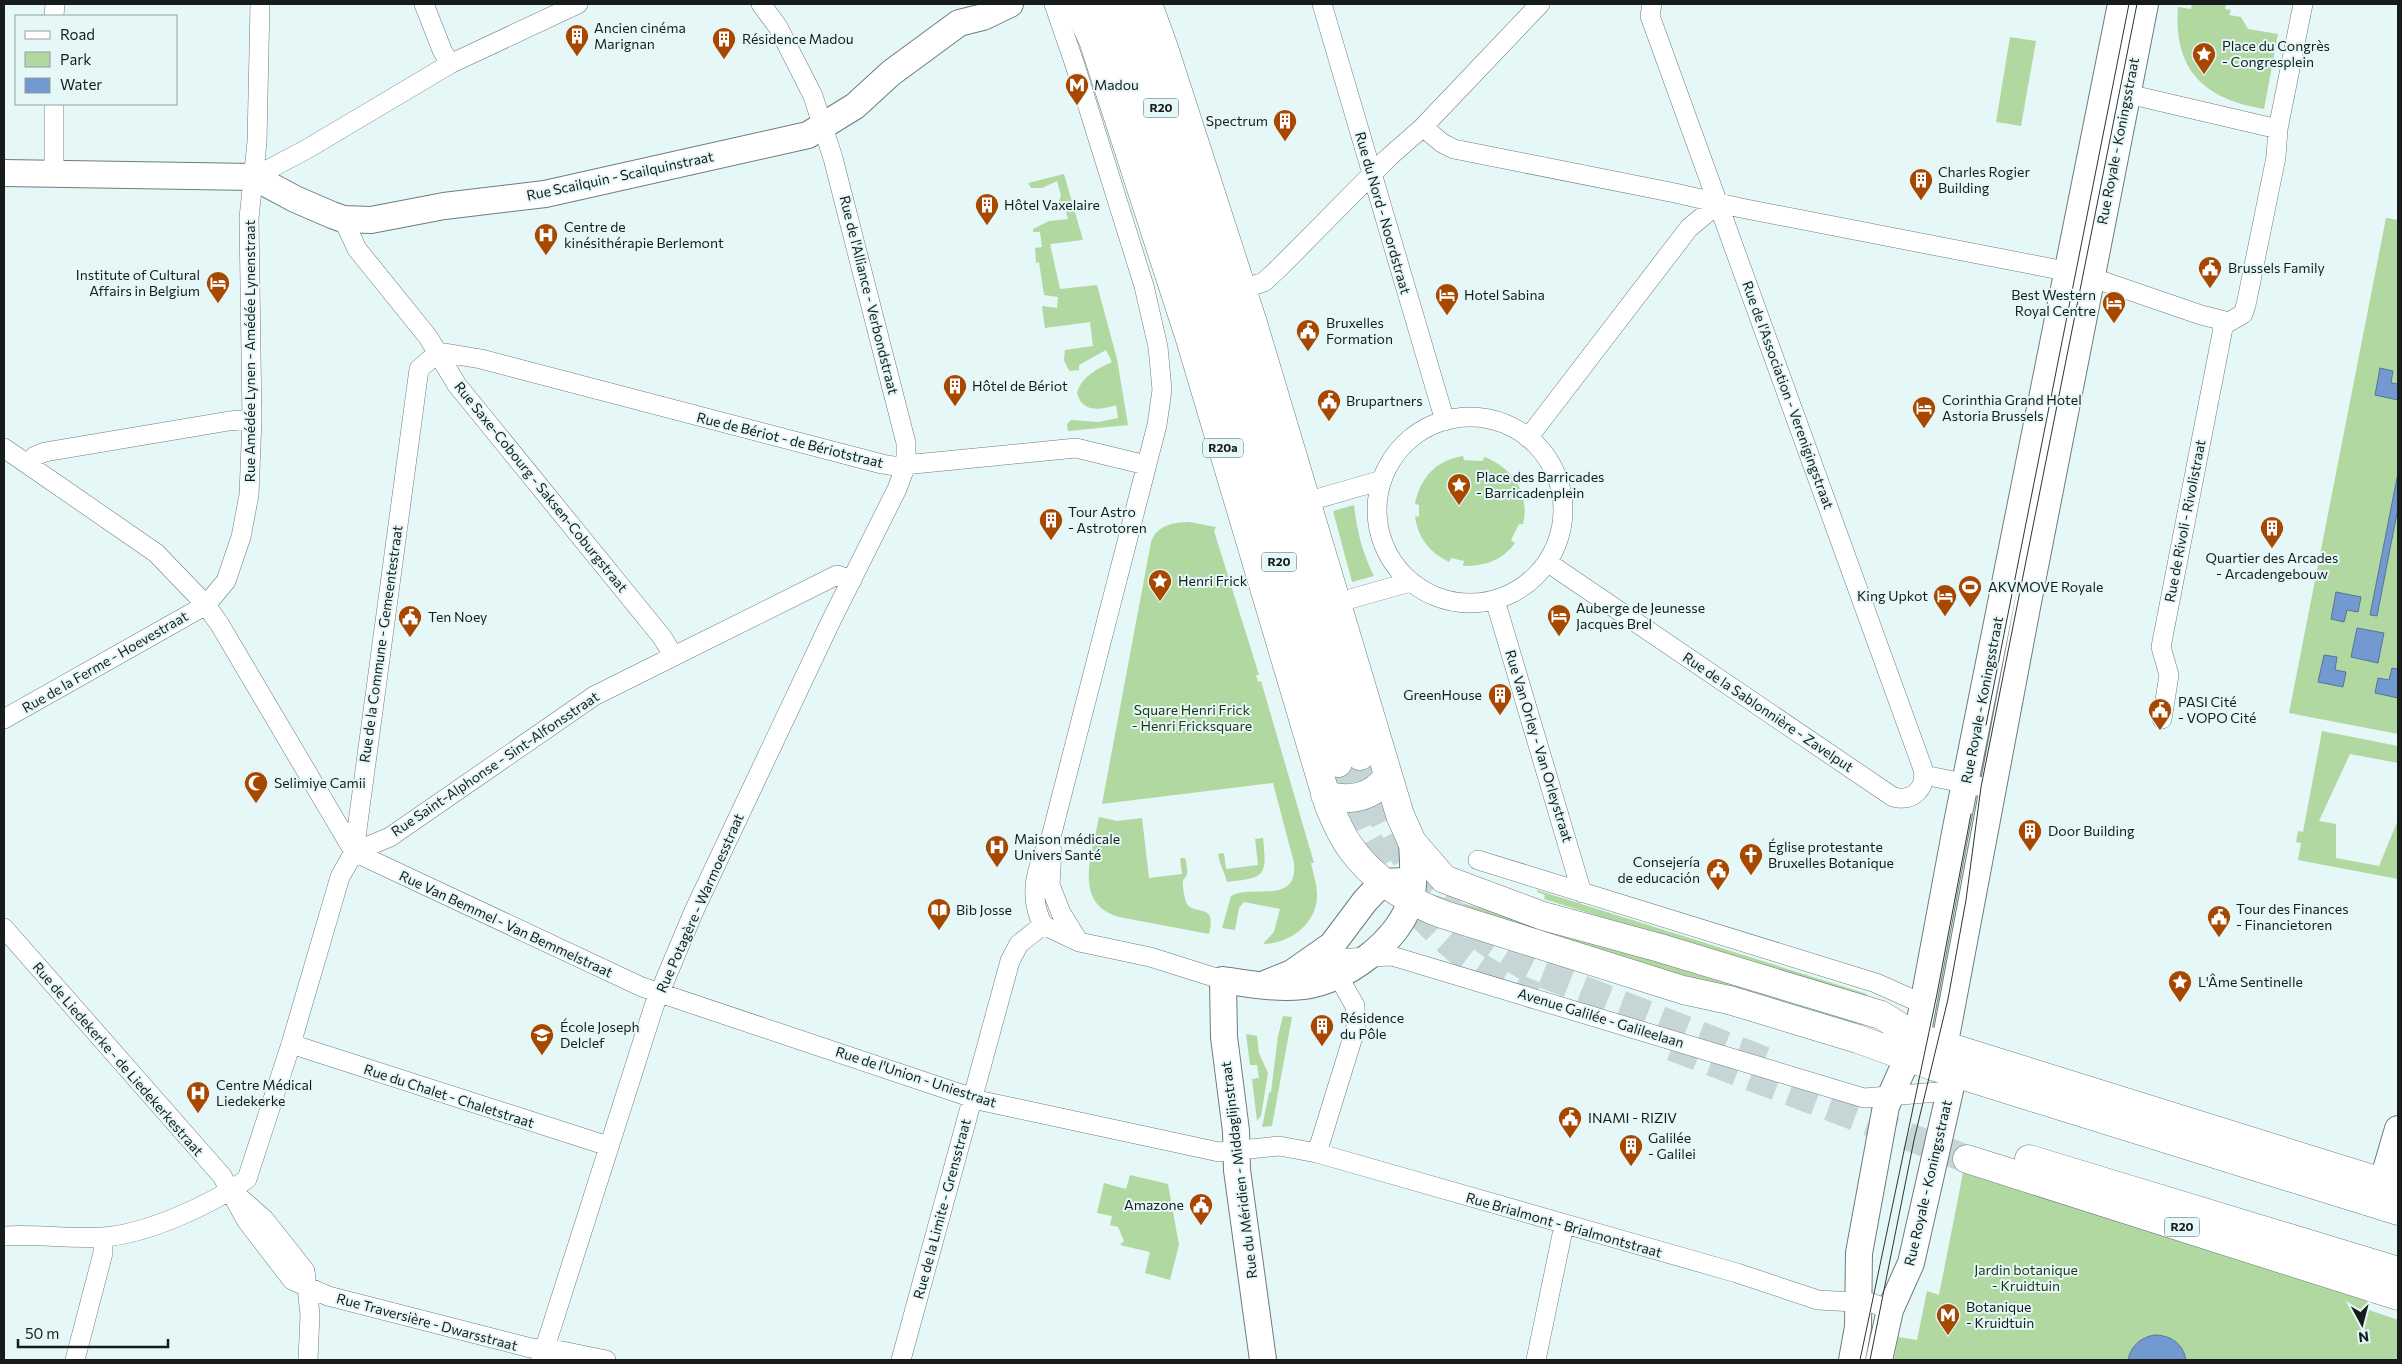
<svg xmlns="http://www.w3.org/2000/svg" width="2402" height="1364" viewBox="0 0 2402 1364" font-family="Commissioner,sans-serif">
  <rect width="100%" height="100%" fill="#e5f7f7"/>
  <!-- green -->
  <path fill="#b1d8a1" d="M2192 4H2226L2225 9 2231 10 2229 15 2241 17 2248 29 2278 34 2264 109C2204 99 2173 70 2178 7L2191 9Z
    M2010 37 2036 41 2021 126 1996 122Z
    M1064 174 1083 240 1050 244 1060 289 1097 285 1117 359 1128 425 1068 431 1067 424 1071 420 1099 422 1118 418 1116 405C1101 410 1082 413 1077 393 1081 377 1098 368 1112 362L1106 350 1079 365V370L1070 371 1068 369 1064 360 1065 350 1093 346 1090 322 1045 328 1042 306 1057 308 1058 297 1044 295 1039 262 1036 263 1035 248 1042 247 1040 232H1033V229L1049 221 1068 219 1064 204 1059 201 1061 196 1057 181 1042 188H1031L1028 183Z
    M2386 218 2398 220V734L2289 713Z
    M1463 456 1464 460 1483 461 1484 457 1487 458C1514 470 1530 494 1523 524H1519L1511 540 1515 543C1502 561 1484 566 1463 566L1464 561 1451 558 1449 562C1430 553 1418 538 1415 517L1419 516V505L1415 504C1420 478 1436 460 1463 456Z
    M1354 505C1357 531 1362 552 1374 576L1352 582 1333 511Z
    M1189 522 1216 527 1214 531 1259 675H1256L1258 682 1261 681 1314 863H1311C1313 873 1317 884 1317 894 1318 923 1290 944 1263 944L1274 932 1280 909 1244 902 1239 908 1235 930 1222 928 1231 896C1252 884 1298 906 1294 863L1273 783 1102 804 1151 542C1157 525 1174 522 1189 522Z
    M2322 731 2398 746V763L2350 754 2319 821 2336 824V858L2379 866 2398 820V879L2298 860 2301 843 2296 842 2298 831 2303 832Z
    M1099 817 1117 821 1142 818 1149 878 1182 874 1180 858H1185C1186 862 1188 869 1187 874 1187 876 1184 878 1183 881 1182 885 1185 901 1187 904 1196 916 1217 902 1209 934L1119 917C1071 903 1093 852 1099 817Z
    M1263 838C1267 876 1266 878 1227 882 1225 873 1220 866 1218 854L1224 853 1226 869 1258 865 1255 839Z
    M1537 890 1867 994 1865 1000 1544 899 1545 895 1537 892Z
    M1427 893 1857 1017 1855 1025 1684 978 1448 907Z
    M1283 1016 1292 1017 1272 1126 1262 1127 1269 1093 1271 1092 1278 1036Z
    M1246 1034 1257 1036 1259 1053 1268 1073 1261 1116 1257 1121 1252 1079 1259 1078 1257 1065H1250Z
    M1963 1173 2366 1298 2369 1310 2398 1320V1360H1894L1898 1337 1917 1340 1927 1291 1939 1295Z
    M1130 1175 1168 1184 1179 1245 1170 1280 1145 1273 1150 1252 1120 1245 1124 1241 1118 1227 1110 1225 1112 1216 1097 1213 1104 1183 1126 1189Z"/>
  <!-- water -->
  <path fill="#729ad1" stroke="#56749b" d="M2380 368 2393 371 2391 383 2398 384V400L2375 395Z
    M2398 473V508L2377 616 2370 615Z
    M2336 592 2361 597 2358 612 2347 610 2344 622 2331 619Z
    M2357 628 2384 633 2378 663 2351 657Z
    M2324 655 2337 657 2335 670 2346 672 2343 687 2318 682Z
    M2392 668 2398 669V698L2375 693 2378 678 2389 680Z
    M2154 1335C2170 1335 2183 1343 2186 1360H2128C2131 1346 2140 1338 2154 1335Z"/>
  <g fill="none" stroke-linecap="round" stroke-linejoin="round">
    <!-- highway-tunnel -->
    <path stroke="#c6d6d6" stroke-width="28" stroke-dasharray="28 14" stroke-linecap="butt" d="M1360 756C1367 776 1373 795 1381 814 1410 879 1468 937 1531 969L1773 1064
      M1338 763C1348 789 1356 816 1369 841 1405 908 1464 969 1536 996
      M1672 1047 1967 1159"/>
    <!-- street casing -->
    <g stroke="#6d7d7d" stroke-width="20">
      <path id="street" d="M424 4 442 50 450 64
        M1322 4 1445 421
        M54 16 55 4
        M2115 91 2278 129
        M54 104V174
        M1423 127 1442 143 1454 149 1675 193 1741 208 2055 269 2105 282 2201 315 2229 322 2243 314 2246 305 2276 157 2278 129 2303 4
        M254 177 307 149 450 64 578 4
        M343 219 357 249 428 337 457 385 662 637 673 655
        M1242 289 1264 282 1280 267 1389 157 1423 127 1540 4
        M439 352 481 359 882 464 894 466 1076 448 1146 465
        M1377 510a93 93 0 1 1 186 0a93 93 0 1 1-186 0Z
        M1528 438 1689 228 1719 203
        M4 448 156 553 206 605 220 625 354 852
        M28 464 35 456 45 452 229 421 252 419
        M1306 502 1382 480
        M1547 562 1893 797C1912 802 1927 789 1923 769L1650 16 1652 4
        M1495 600 1582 893
        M1336 603 1410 582
        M4 719 206 605 226 581 241 537 249 495 252 419 249 218 257 142 260 4
        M2162 719 2169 675 2161 647 2224 323
        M1924 775 1992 789
        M1052 851 1050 885 1061 913 1079 942
        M354 852 642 987 982 1101 1219 1152 1279 1146 1317 1153 1737 1273 1818 1300 1872 1303 1890 1310
        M354 852 390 837 594 696 837 575 852 580
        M1478 860 1876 983 1923 1004
        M1043 925C1027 895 1037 866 1051 837L1157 425 1162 390 1158 347 1144 286 1075 65 1054 4
        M1043 925 1079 942 1150 957 1223 980
        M4 928 222 1176 246 1220 292 1280 328 1296 531 1348 562 1351 606 1360
        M1310 963 1331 959 1392 956 1864 1098 1950 1091
        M291 1044 608 1146
        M1317 1153 1356 1027 1355 1006 1337 974
        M238 1196 264 1219 305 1271 310 1314 308 1360
        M4 1236C37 1234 70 1239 103 1237 147 1234 211 1205 247 1179L291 1044 340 877 354 852 419 369 439 352
        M75 1360 103 1253V1237
        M541 1360 654 1006 694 911 831 621 897 489 906 465V443L833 158 813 96 778 27 761 4
        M901 1360 1010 961 1019 944 1043 925
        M1536 1360 1564 1225"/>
    </g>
    <!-- secondary casing -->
    <g stroke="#6d7d7d" stroke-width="28">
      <path id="secondary" d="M4 173 254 177 295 199 332 215 343 219 371 220 444 206 545 194 808 135 855 106 891 73 959 23 983 17 1010 4
        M1267 983 1292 973 1332 945 1365 901 1383 882 1405 881
        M2376 1204 2398 1129
        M1263 1360 1237 1170 1236 1131 1224 1037 1223 980C1249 984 1276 989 1303 986 1344 982 1401 940 1411 899 1415 881 1413 861 1412 842
        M1852 1360 1858 1327 1859 1253 1886 1106 1917 1037 1956 828 2121 4
        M1879 1360 1890 1310 1911 1263 1954 1073 1946 1037 2028 602 2145 4"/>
    </g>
    <!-- primary casing -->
    <g stroke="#6d7d7d" stroke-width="29">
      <path id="primary" d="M1076 4 1093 40 1190 339 1329 806C1335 820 1341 835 1350 847 1372 879 1410 903 1445 915L1683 990 1729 1000 1858 1039 1932 1066 2398 1211
        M1148 4 1164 48 1253 323 1400 815 1412 842 1444 879 1543 916 1660 948 1881 1015 1917 1037 2398 1187
        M1325 795C1351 802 1372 798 1388 776"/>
    </g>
    <!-- highway casing -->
    <g stroke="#6d7d7d" stroke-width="29">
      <path id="highway" d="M1103 4 1219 362 1338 763
        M1127 4 1222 290 1324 644 1360 756
        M1248 364 1253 323
        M1967 1159 2398 1296
        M2029 1159 2398 1271"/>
    </g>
    <!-- street -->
    <use href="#street" stroke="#fff" stroke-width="19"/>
    <!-- secondary -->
    <use href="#secondary" stroke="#fff" stroke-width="26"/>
    <!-- primary -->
    <use href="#primary" stroke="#fff" stroke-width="28"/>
    <!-- highway -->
    <use href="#highway" stroke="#fff" stroke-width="28"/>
    <!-- tram -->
    <path stroke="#2e3535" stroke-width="1" d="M1986 725 2129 4
      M1860 1360 1937 994 1971 814
      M1870 1360 1914 1140 1948 999 1966 900 1981 787 2137 4"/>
  </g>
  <!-- icons -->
  <defs>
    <g id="building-pin" transform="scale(1.25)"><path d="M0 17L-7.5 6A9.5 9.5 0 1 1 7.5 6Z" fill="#a74700" stroke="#e5f7f7"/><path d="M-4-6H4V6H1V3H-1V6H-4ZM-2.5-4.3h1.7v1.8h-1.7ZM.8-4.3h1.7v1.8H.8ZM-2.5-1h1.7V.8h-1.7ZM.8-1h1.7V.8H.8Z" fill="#fff"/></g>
    <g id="sight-pin" transform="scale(1.25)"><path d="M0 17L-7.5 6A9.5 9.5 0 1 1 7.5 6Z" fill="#a74700" stroke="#e5f7f7"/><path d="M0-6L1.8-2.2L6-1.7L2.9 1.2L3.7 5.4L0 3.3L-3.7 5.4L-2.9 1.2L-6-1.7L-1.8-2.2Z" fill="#fff"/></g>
    <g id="metro-pin" transform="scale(1.25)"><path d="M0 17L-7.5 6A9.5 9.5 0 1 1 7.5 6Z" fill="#a74700" stroke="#e5f7f7"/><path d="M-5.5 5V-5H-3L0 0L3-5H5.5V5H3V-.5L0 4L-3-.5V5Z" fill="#fff"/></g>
    <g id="hospital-pin" transform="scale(1.25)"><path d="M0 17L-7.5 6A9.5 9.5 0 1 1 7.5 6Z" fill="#a74700" stroke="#e5f7f7"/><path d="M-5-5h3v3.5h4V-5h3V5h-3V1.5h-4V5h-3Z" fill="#fff"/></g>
    <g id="civic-pin" transform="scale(1.25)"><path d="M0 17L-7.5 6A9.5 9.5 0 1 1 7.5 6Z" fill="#a74700" stroke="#e5f7f7"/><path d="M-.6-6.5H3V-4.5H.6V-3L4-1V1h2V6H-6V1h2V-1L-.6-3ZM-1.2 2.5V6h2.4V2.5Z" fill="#fff"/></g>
    <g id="hotel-pin" transform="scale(1.25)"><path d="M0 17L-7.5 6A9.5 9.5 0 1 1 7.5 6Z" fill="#a74700" stroke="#e5f7f7"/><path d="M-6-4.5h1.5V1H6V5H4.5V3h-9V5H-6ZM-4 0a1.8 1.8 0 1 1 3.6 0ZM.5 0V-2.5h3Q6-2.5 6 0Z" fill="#fff"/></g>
    <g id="stadium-pin" transform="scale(1.25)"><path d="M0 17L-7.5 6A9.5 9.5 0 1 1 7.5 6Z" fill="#a74700" stroke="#e5f7f7"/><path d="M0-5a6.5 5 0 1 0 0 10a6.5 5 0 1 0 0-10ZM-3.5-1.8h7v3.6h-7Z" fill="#fff"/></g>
    <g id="mosque-pin" transform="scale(1.25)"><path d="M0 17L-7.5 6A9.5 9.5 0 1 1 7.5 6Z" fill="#a74700" stroke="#e5f7f7"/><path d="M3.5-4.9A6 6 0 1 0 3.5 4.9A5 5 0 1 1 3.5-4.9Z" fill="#fff"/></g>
    <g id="church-pin" transform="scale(1.25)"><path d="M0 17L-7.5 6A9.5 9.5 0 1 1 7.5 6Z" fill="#a74700" stroke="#e5f7f7"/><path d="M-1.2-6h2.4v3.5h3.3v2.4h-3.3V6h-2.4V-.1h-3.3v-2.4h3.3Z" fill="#fff"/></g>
    <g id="library-pin" transform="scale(1.25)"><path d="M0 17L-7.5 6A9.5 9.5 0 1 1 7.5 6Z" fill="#a74700" stroke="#e5f7f7"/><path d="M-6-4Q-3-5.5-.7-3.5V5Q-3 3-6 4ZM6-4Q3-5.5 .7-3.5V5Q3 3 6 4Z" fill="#fff"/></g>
    <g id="school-pin" transform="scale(1.25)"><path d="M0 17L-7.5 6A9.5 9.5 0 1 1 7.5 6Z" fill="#a74700" stroke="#e5f7f7"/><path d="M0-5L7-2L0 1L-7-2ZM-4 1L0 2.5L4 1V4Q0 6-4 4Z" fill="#fff"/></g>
  </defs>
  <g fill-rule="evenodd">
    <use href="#building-pin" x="577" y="36"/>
    <use href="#building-pin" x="724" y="39"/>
    <use href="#sight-pin" x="2204" y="54"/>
    <use href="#metro-pin" x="1077" y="85"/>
    <use href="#building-pin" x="1285" y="121"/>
    <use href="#building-pin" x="1921" y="180"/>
    <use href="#building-pin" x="987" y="205"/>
    <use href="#hospital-pin" x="546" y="235"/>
    <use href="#civic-pin" x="2210" y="268"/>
    <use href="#hotel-pin" x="218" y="283"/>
    <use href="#hotel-pin" x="1447" y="295"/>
    <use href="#hotel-pin" x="2114" y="303"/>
    <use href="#civic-pin" x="1308" y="331"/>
    <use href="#building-pin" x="955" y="386"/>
    <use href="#civic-pin" x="1329" y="401"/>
    <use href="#hotel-pin" x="1924" y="408"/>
    <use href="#sight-pin" x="1459" y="485"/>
    <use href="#building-pin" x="1051" y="520"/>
    <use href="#building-pin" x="2272" y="528"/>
    <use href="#sight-pin" x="1160" y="581"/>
    <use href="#stadium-pin" x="1970" y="587"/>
    <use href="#hotel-pin" x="1945" y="596"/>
    <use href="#hotel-pin" x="1559" y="616"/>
    <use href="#civic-pin" x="410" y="617"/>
    <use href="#building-pin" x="1500" y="695"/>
    <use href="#civic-pin" x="2160" y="710"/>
    <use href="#mosque-pin" x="256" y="783"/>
    <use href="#building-pin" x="2030" y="831"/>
    <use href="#hospital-pin" x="997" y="847"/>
    <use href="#church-pin" x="1751" y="855"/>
    <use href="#civic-pin" x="1718" y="870"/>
    <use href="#library-pin" x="939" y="910"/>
    <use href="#civic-pin" x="2219" y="917"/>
    <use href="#sight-pin" x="2180" y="982"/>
    <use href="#building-pin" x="1322" y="1026"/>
    <use href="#school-pin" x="542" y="1035"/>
    <use href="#hospital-pin" x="198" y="1093"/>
    <use href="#civic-pin" x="1570" y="1118"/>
    <use href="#building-pin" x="1631" y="1146"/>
    <use href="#civic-pin" x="1201" y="1205"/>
    <use href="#metro-pin" x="1948" y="1315"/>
  </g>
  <g text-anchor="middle" stroke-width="4" stroke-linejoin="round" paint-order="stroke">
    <!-- shield labels -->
    <g fill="#e5f7f7" stroke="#545e5e" stroke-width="1">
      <rect x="1143.5" y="98.5" width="35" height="19" rx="4"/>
      <rect x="1203" y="438.5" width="40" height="19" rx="4"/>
      <rect x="1261.5" y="552.5" width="35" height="19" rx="4"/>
      <rect x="2164.5" y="1217.5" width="35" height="19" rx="4"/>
    </g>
    <g font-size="12" font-weight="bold" fill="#161c1c">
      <text x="1161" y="112">R20</text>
      <text x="1223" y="452">R20a</text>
      <text x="1279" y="566">R20</text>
      <text x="2182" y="1231">R20</text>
    </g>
    <!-- poi labels -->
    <g font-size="14" fill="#161c1c" stroke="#e5f7f7" text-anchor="start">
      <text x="594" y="33">Ancien cinéma<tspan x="594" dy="16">Marignan</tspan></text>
      <text x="742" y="44">Résidence Madou</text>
      <text x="2222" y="51">Place du Congrès<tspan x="2222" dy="16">- Congresplein</tspan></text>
      <text x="1094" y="90">Madou</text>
      <text x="1268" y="126" text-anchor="end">Spectrum</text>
      <text x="1938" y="177">Charles Rogier<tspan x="1938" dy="16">Building</tspan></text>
      <text x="1004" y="210">Hôtel Vaxelaire</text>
      <text x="564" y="232">Centre de<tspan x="564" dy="16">kinésithérapie Berlemont</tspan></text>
      <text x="2228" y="273">Brussels Family</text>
      <text x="200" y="280" text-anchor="end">Institute of Cultural<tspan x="200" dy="16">Affairs in Belgium</tspan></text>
      <text x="1464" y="300">Hotel Sabina</text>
      <text x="2096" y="300" text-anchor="end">Best Western<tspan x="2096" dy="16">Royal Centre</tspan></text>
      <text x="1326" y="328">Bruxelles<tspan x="1326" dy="16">Formation</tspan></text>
      <text x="972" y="391">Hôtel de Bériot</text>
      <text x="1942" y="405">Corinthia Grand Hotel<tspan x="1942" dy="16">Astoria Brussels</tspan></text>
      <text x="1346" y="406">Brupartners</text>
      <text x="1476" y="482">Place des Barricades<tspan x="1476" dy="16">- Barricadenplein</tspan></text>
      <text x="1068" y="517">Tour Astro<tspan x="1068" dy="16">- Astrotoren</tspan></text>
      <text x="2272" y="563" text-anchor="middle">Quartier des Arcades<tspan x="2272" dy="16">- Arcadengebouw</tspan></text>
      <text x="1178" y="586">Henri Frick</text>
      <text x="1988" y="592">AKVMOVE Royale</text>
      <text x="1928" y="601" text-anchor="end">King Upkot</text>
      <text x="1576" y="613">Auberge de Jeunesse<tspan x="1576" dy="16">Jacques Brel</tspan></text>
      <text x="428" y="622">Ten Noey</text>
      <text x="1482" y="700" text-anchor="end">GreenHouse</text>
      <text x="2178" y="707">PASI Cité<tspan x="2178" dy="16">- VOPO Cité</tspan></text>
      <text x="274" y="788">Selimiye Camii</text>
      <text x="2048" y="836">Door Building</text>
      <text x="1014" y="844">Maison médicale<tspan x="1014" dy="16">Univers Santé</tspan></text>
      <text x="1768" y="852">Église protestante<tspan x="1768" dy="16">Bruxelles Botanique</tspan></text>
      <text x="1700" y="867" text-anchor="end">Consejería<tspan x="1700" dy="16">de educación</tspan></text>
      <text x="2236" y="914">Tour des Finances<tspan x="2236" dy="16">- Financietoren</tspan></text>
      <text x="956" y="915">Bib Josse</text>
      <text x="2198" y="987">L'Âme Sentinelle</text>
      <text x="1340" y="1023">Résidence<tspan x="1340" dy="16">du Pôle</tspan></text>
      <text x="560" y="1032">École Joseph<tspan x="560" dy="16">Delclef</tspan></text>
      <text x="216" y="1090">Centre Médical<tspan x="216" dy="16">Liedekerke</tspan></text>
      <text x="1588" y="1123">INAMI - RIZIV</text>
      <text x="1648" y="1143">Galilée<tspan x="1648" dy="16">- Galilei</tspan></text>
      <text x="1184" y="1210" text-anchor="end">Amazone</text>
      <text x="1966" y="1312">Botanique<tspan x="1966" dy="16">- Kruidtuin</tspan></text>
    </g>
    <!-- street labels -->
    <g font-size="14" fill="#161c1c" stroke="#e5f7f7">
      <text transform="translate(2118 141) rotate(-79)" y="5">Rue Royale - Koningsstraat</text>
      <text transform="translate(620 176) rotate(-12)" y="5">Rue Scailquin - Scailquinstraat</text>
      <text transform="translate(1383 213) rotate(74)" y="5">Rue du Nord - Noordstraat</text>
      <text transform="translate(869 295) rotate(76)" y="5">Rue de l'Alliance - Verbondstraat</text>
      <text transform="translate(250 351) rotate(-90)" y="5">Rue Amédée Lynen - Amédée Lynenstraat</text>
      <text transform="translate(1788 395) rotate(70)" y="5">Rue de l'Association - Verenigingstraat</text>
      <text transform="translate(790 440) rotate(14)" y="5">Rue de Bériot - de Bériotstraat</text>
      <text transform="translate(541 487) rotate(51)" y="5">Rue Saxe-Cobourg - Saksen-Coburgstraat</text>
      <text transform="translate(2185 521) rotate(-79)" y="5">Rue de Rivoli - Rivolistraat</text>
      <text transform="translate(381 644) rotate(-82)" y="5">Rue de la Commune - Gemeentestraat</text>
      <text transform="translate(105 662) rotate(-30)" y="5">Rue de la Ferme - Hoevestraat</text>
      <text transform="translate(1982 700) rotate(-79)" y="5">Rue Royale - Koningsstraat</text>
      <text transform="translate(1768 712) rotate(34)" y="5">Rue de la Sablonnière - Zavelput</text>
      <text transform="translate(1539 746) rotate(73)" y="5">Rue Van Orley - Van Orleystraat</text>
      <text transform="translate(495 764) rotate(-34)" y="5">Rue Saint-Alphonse - Sint-Alfonsstraat</text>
      <text transform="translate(700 903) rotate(-66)" y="5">Rue Potagère - Warmoesstraat</text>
      <text transform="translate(506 924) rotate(25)" y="5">Rue Van Bemmel - Van Bemmelstraat</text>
      <text transform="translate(1601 1018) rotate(17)" y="5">Avenue Galilée - Galileelaan</text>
      <text transform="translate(118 1059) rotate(49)" y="5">Rue de Liedekerke - de Liedekerkestraat</text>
      <text transform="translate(916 1077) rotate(18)" y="5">Rue de l'Union - Uniestraat</text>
      <text transform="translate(449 1096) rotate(18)" y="5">Rue du Chalet - Chaletstraat</text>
      <text transform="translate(1239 1170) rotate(-97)" y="5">Rue du Méridien - Middaglijnstraat</text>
      <text transform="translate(1928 1183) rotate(-77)" y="5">Rue Royale - Koningsstraat</text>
      <text transform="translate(942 1209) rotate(-75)" y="5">Rue de la Limite - Grensstraat</text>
      <text transform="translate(1564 1225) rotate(16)" y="5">Rue Brialmont - Brialmontstraat</text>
      <text transform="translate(427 1322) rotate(15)" y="5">Rue Traversière - Dwarsstraat</text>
    </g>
    <!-- park labels -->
    <g font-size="14" fill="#1d380f" stroke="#e5f7f7">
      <text x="1192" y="715">Square Henri Frick<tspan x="1192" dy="16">- Henri Fricksquare</tspan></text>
      <text x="2026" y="1275">Jardin botanique<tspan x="2026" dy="16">- Kruidtuin</tspan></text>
    </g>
  </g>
  <!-- border -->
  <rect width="2402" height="1364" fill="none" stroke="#161c1c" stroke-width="10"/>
  <!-- legend -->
  <rect x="15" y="15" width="162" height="90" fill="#e5f7f7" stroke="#929f9f"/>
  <rect x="25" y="31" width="25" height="8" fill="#ffffff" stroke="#929f9f"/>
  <text x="60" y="40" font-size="15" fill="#161c1c">Road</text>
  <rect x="25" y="52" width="25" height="15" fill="#b1d8a1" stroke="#929f9f"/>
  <text x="60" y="65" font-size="15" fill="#161c1c">Park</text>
  <rect x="25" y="78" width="25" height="15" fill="#729ad1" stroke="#929f9f"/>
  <text x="60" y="90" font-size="15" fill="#161c1c">Water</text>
  <!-- north arrow -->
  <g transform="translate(2362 1324) rotate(173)" stroke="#e5f7f7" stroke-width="4" paint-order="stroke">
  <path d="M0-4L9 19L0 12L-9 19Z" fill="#161c1c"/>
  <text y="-8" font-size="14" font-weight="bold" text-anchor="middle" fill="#161c1c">N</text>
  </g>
  <!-- scale -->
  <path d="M18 1339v8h150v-8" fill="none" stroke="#161c1c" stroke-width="2.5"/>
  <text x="25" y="1339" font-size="15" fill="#161c1c" stroke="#e5f7f7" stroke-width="4" paint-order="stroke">50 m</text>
</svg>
